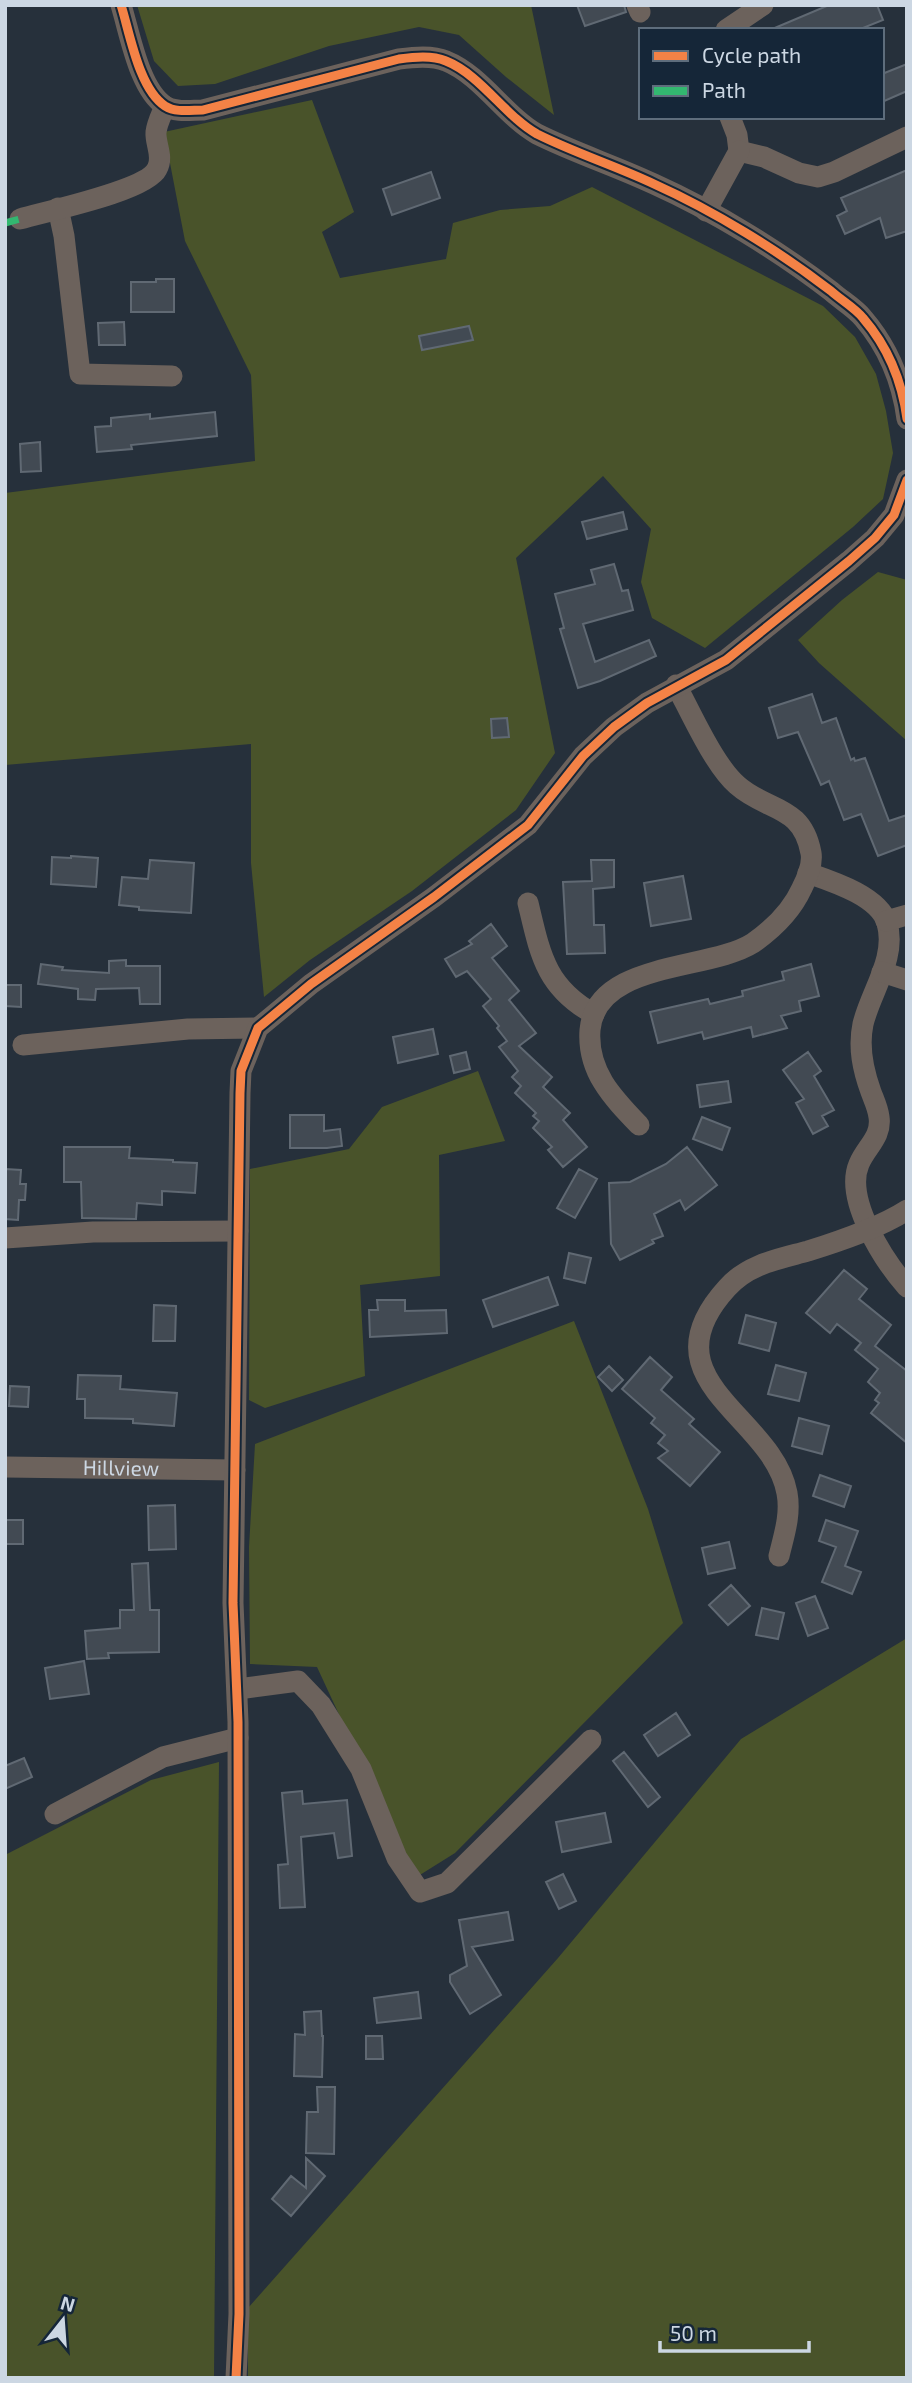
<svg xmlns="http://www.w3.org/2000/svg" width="912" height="2383" viewBox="0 0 912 2383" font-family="'Exo 2',sans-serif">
  <rect width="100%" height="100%" fill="#26303b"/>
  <!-- grass -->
  <path fill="#49532a" d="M137 5H531L554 115 506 77 459 35 419 27 329 46 215 84 178 86 154 61Z
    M312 100 354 212 322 232 340 278 446 259 453 223 500 210 550 206 592 187 823 306 855 337 876 374 886 411 893 453 883 499 853 527 705 648 652 618 641 582 651 529 603 476 516 558 555 753 516 810 412 891 310 960 264 997 251 863V744L5 765V493L255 461 251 375 185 241 164 132Z
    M878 572 907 580V741L819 663 798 640 842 600Z
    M478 1071 505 1141 439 1155 440 1276 360 1285 365 1376 265 1408 249 1400 250 1169 349 1149 382 1107Z
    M574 1321 648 1509 683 1623 455 1853 415 1878 317 1667 250 1664 249 1547 255 1444Z
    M907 1638V2378H248V2308L558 1958 741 1739Z
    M219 1762 214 2378H5V1855L151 1780Z"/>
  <!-- building -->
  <path fill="#424a53" stroke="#606973" stroke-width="2" d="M577 5H624L626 12 585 26Z
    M829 5H877L883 20 858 30H770Z
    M907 64V91L882 102V74Z
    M907 170V231L886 238 880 218 845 234 837 216 847 211 841 198Z
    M431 172 440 198 392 215 383 189Z
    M156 279H174V312H131V282H156Z
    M124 322 125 345H99L98 323Z
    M469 326 473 340 422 350 419 336Z
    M215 412 217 436 131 445 132 449 97 452 95 427 111 426V418L150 414V419Z
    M40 442 41 471 21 472 20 444Z
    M623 512 627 529 587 539 582 522Z
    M614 564 622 591 628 590 633 610 583 624 595 662 649 640 656 656 600 681 578 688 560 629 564 628 555 594 595 584 591 570Z
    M812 694 822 723 836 718 851 760 854 758 855 761 865 758 889 821 907 815V845L878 856 861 814 844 820 829 781 821 785 798 732 778 738 769 708Z
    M507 718 509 737 492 738 491 719Z
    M71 856 98 858 96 887 51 884 52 857 71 858Z
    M150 860 194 863 191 913 139 910V907L119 905 122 877 148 879Z
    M591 860H614V887L593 889 594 925H604L605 953 567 954 563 882 592 881Z
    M683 876 691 919 651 926 644 883Z
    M491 924 507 946 492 958 519 991 509 1000 536 1033 519 1046 552 1077 543 1087 570 1113 563 1120 587 1147 563 1167 548 1150 552 1147 533 1128 539 1121 533 1116 536 1113 515 1093 521 1086 512 1077 518 1071 499 1047 507 1041 497 1028 499 1026 483 1006 491 999 467 971 456 977 445 959 472 944 469 941Z
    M126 960V966H160V1004H140L139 988 96 989 95 1000 78 999V989L38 984 41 964 63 967 62 970 109 973V961Z
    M811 964 819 996 799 1001 801 1011 781 1016 787 1028 753 1037 751 1027 704 1039 702 1032 658 1043 650 1012 708 999 710 1004 743 996 742 991 784 980 782 972Z
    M5 985H21V1007L5 1006Z
    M433 1029 438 1054 398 1063 393 1037Z
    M466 1052 470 1069 454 1073 450 1056Z
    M808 1052 821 1071 814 1076 834 1110 822 1116 828 1126 813 1134 796 1103 804 1099 783 1070Z
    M728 1081 731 1102 700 1107 697 1085Z
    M290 1115H324V1131L340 1129 342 1146 327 1148H290Z
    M702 1117 730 1128 722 1150 693 1139Z
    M64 1147H130L129 1158 173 1160V1162L197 1163 195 1193 162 1191V1205L137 1203 136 1219 82 1218 81 1182H64Z
    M687 1147 717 1185 685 1210 680 1200 654 1214 663 1236 652 1240 654 1243 620 1260 611 1244 609 1183 630 1182 666 1164Z
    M5 1169 21 1170 20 1184H26L25 1200H19L18 1220 5 1219Z
    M579 1169 597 1179 575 1218 557 1208Z
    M569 1253 591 1258 585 1283 564 1278Z
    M844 1270 867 1289 859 1299 891 1325 875 1346 907 1371V1443L871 1413 879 1403 875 1400 880 1393 868 1382 878 1369 855 1350 861 1343 837 1324 830 1333 806 1313Z
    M548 1277 558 1305 493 1327 483 1300Z
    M377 1300H405V1311L446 1310 447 1333 370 1337 369 1310H378Z
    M154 1305 176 1306 175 1341H153Z
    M746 1315 776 1323 769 1351 739 1343Z
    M650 1357 672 1377 661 1390 694 1419 689 1424 720 1452 690 1486 658 1458 668 1451 658 1443 665 1435 651 1423 655 1418 622 1389Z
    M776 1365 806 1373 799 1401 768 1394Z
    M609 1366 623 1380 612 1391 598 1377Z
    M78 1375 121 1376 120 1389 177 1393 174 1426 133 1423V1419L85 1418V1399H77Z
    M10 1386 29 1387 28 1407 9 1406Z
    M799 1418 829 1426 822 1454 792 1446Z
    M820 1475 851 1486 844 1507 813 1496Z
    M175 1505 176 1549 149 1550 148 1506Z
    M5 1520H23V1544H5Z
    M826 1520 858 1531 845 1566 861 1572 852 1594 822 1582 836 1547 819 1541Z
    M729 1542 735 1568 708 1574 702 1548Z
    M148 1563 150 1610H159V1652L108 1653 109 1658 87 1659 85 1631 120 1628V1610H134L132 1564Z
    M731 1585 750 1606 728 1625 709 1605Z
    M815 1596 828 1628 808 1636 796 1603Z
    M762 1608 784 1613 778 1639 756 1635Z
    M84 1661 89 1694 50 1699 45 1668Z
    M676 1713 690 1735 658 1756 644 1735Z
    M624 1752 660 1797 648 1807 613 1761Z
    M24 1758 32 1777 5 1789V1766Z
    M302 1791 303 1804 347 1800 352 1856 338 1858 334 1833 301 1837 305 1907 280 1908 278 1865 288 1864 282 1793Z
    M605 1813 611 1842 562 1852 556 1822Z
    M563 1874 576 1901 559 1909 546 1882Z
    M508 1912 513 1940 472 1947 501 1995 470 2014 450 1982V1975L467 1966 459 1920Z
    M418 1992 421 2018 377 2023 374 1998Z
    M321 2011 322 2036H323L322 2077 294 2076 295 2034 305 2035 304 2012Z
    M366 2036H382L383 2059H366Z
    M317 2087H335L334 2154 306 2153 307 2112H318Z
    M306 2158 325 2176 291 2216 272 2199 291 2176 306 2188Z"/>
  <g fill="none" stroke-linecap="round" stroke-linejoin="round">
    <!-- minor -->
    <g stroke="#6c625c" stroke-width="21">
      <path d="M121 5C130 34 139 89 165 106 176 113 191 110 203 110L399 59C414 57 432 55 446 61 481 75 505 116 537 134 575 153 616 166 654 184 714 211 779 251 831 291 841 300 855 308 863 318 888 347 902 381 907 419"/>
      <path d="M637 5 640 12"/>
      <path d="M726 30 763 5"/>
      <path d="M730 117 737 135 739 151 764 157 799 173 818 177 834 172 907 137"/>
      <path d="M58 208 64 236 80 374 172 376"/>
      <path d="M706 211 739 151"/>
      <path d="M20 219C47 211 146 191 157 169 164 157 155 144 156 132 157 123 162 114 165 106"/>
      <path d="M808 873C831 881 879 896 887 923 897 958 871 991 863 1024 858 1048 863 1070 871 1092 874 1100 878 1108 879 1117 882 1137 866 1147 859 1164 844 1199 884 1261 907 1287"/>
      <path d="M528 903C540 953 545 987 594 1014"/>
      <path d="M886 921 907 915"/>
      <path d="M882 972 907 980"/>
      <path d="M23 1045 188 1029 258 1028"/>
      <path d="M639 1125C612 1097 587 1071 590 1030 596 961 709 971 753 943 773 929 792 910 802 888 807 878 813 864 811 853 802 804 767 812 737 785 714 765 691 713 676 685"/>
      <path d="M5 1238 93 1232 238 1231"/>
      <path id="s1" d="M5 1467 235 1470"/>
      <path d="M779 1556C784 1535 791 1515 787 1493 773 1415 642 1381 727 1288 748 1264 779 1259 808 1251 840 1241 879 1228 907 1210"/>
      <path d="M238 1689 298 1681 321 1705 361 1769 397 1858 420 1892 447 1883 591 1740"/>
      <path d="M55 1814 163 1757 238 1738"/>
      <path d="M236 2378 239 2314 238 1722 233 1603 240 1093 241 1071 258 1028 311 984 434 897 528 825 583 756 614 727 647 703 726 660 849 561 875 538 894 515 907 480"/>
    </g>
    <!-- quiet -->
    <path stroke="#33b770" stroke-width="7" stroke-dasharray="14 7" stroke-linecap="butt" d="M5 223 20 219"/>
    <!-- cycleway casing -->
    <g stroke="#152638" stroke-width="13">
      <path id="cycleway" d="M121 5C130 34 139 89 165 106 176 113 191 110 203 110L399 59C414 57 432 55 446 61 481 75 505 116 537 134 575 153 616 166 654 184 714 211 779 251 831 291 841 300 855 308 863 318 888 347 902 381 907 419
        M236 2378 239 2314 238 1722 233 1603 240 1093 241 1071 258 1028 311 984 434 897 528 825 583 756 614 727 647 703 726 660 849 561 875 538 894 515 907 480"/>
    </g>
    <!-- cycleway -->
    <use href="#cycleway" stroke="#f48246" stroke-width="9"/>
  </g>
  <g text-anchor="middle" stroke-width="7" stroke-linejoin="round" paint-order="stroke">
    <!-- street labels -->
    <g font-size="21" fill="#ccd7e3" stroke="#152638">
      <text dy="7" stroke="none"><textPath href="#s1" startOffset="116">Hillview</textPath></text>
    </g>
  </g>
  <!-- border -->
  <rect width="912" height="2383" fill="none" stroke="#ccd7e3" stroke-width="14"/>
  <!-- legend -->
  <rect x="639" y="28" width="245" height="91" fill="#152638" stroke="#5e6d7c" stroke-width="2"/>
  <rect x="653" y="51" width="35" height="10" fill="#f48246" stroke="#5e6d7c" stroke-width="2"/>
  <text x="702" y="63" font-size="21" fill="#ccd7e3">Cycle path</text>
  <rect x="653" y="86" width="35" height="10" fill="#33b770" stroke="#5e6d7c" stroke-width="2"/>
  <text x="702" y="98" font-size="21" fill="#ccd7e3">Path</text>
  <!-- north arrow -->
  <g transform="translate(63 2320) rotate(17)" stroke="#152638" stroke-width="5" paint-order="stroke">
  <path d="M0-5L12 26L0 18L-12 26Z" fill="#ccd7e3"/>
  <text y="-10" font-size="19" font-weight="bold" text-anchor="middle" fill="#ccd7e3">N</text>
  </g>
  <!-- scale -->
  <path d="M660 2341v10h149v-10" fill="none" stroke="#ccd7e3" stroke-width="3.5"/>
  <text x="670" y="2341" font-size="21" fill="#ccd7e3" stroke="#152638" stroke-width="5" paint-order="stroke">50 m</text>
</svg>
